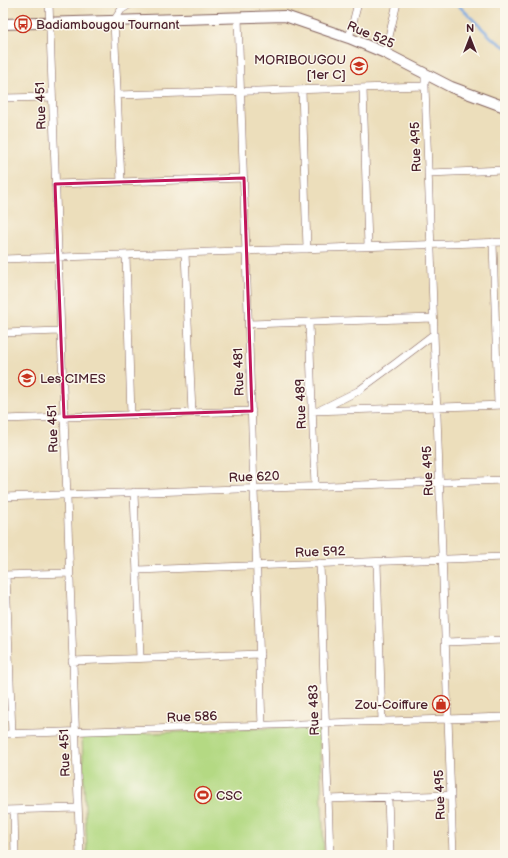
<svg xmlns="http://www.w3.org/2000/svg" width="508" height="858" viewBox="0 0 508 858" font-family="'Balsamiq Sans',sans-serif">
  <rect width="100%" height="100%" fill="#fbf7ec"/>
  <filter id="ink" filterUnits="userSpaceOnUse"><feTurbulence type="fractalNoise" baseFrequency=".025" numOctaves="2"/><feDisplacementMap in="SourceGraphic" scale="8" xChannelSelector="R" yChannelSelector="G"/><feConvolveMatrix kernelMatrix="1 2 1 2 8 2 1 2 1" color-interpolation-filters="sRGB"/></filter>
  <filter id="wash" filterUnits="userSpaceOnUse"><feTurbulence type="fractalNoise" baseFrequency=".012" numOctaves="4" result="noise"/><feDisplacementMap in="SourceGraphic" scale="16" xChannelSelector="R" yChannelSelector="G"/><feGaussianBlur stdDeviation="0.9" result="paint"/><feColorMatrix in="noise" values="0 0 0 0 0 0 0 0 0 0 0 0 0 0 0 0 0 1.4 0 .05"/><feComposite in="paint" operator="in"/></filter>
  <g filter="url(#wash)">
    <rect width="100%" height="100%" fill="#ecdebb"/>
    <!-- green -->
    <path fill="#b4d983" stroke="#7f7c57" d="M319 726 324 855H87L82 736Z"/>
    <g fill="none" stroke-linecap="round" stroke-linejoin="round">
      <!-- stream -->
      <path stroke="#7aa9e4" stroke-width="2.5" d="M456 3 492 38 505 47"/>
    </g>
  </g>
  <g filter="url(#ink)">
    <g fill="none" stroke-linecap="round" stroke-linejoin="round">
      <!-- street casing -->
      <g stroke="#83625d" stroke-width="8">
        <path id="street" d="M49 3 80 855
          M238 17 262 726
          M349 38 358 3
          M385 53 397 3
          M425 74V86L453 855
          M363 88 368 246
          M302 90 307 249
          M117 95 425 86
          M3 98 52 97
          M428 173 505 170
          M121 182 114 21 121 10 132 3
          M55 184 244 178
          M493 242 498 405
          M185 253 192 413
          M126 255 131 415
          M3 259 505 242
          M309 322 315 486
          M249 324 433 318
          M3 333 60 331
          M320 410 358 391 396 363 434 334
          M312 411 505 405
          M3 419 252 411
          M134 492 140 658
          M3 497 505 480
          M377 562 382 722
          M320 563 330 855
          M137 570 505 557
          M3 575 69 573
          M6 575 12 734
          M445 642 505 640
          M72 661 260 654
          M3 734 505 717
          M388 797 390 855
          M328 799 451 795
          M3 810 78 808
          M14 810 15 855"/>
      </g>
      <!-- secondary casing -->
      <g stroke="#83625d" stroke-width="12">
        <path id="secondary" d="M3 24 285 16 349 38 385 53 451 87 505 107"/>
      </g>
      <!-- street -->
      <use href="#street" stroke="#fff" stroke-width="7"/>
      <!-- secondary -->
      <use href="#secondary" stroke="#fff" stroke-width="10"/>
    </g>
  </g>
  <!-- marked area -->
  <path fill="none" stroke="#c2185b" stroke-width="3" stroke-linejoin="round" d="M244 178 252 411 64 417 55 184Z"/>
  <!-- icons -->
  <defs>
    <g id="bus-ring" transform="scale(0.9)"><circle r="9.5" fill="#fbf7ec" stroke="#c8321e" stroke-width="1.5"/><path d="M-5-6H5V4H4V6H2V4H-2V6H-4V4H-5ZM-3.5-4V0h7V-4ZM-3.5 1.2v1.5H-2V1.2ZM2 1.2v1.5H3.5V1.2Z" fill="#c8321e"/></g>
    <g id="school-ring" transform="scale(0.9)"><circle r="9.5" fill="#fbf7ec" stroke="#c8321e" stroke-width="1.5"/><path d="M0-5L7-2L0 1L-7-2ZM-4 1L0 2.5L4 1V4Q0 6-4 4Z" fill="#c8321e"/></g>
    <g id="shop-ring" transform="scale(0.9)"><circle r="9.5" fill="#fbf7ec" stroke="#c8321e" stroke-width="1.5"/><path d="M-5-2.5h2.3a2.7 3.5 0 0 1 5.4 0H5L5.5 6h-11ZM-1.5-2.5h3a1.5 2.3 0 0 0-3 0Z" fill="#c8321e"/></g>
    <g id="stadium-ring" transform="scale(0.9)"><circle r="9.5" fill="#fbf7ec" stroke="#c8321e" stroke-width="1.5"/><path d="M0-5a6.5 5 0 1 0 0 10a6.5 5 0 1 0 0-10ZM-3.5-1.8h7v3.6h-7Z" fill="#c8321e"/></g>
  </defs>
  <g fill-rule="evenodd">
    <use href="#bus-ring" x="23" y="24"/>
    <use href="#school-ring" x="359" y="66"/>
    <use href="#school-ring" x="27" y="378"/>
    <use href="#shop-ring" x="441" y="704"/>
    <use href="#stadium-ring" x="203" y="795"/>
  </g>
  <g text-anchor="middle" stroke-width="3" stroke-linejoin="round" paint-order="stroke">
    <!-- poi labels -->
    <g font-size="13" fill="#4a1f2b" stroke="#fbf7ec" text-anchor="start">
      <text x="36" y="29">Badiambougou Tournant</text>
      <text x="346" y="64" text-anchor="end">MORIBOUGOU<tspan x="346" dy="15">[1er C]</tspan></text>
      <text x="40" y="383">Les CIMES</text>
      <text x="428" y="709" text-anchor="end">Zou-Coiffure</text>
      <text x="216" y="800">CSC</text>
    </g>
    <!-- street labels -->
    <g font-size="13" fill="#4a1f2b" stroke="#fbf7ec">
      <text transform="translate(371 34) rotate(23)" y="5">Rue 525</text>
      <text transform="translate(40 106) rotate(-92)" y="5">Rue 451</text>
      <text transform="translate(415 147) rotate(-92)" y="5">Rue 495</text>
      <text transform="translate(238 372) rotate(-92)" y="5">Rue 481</text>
      <text transform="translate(300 404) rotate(-92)" y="5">Rue 489</text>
      <text transform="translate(52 429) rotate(-92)" y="5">Rue 451</text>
      <text transform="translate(427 471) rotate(-92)" y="5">Rue 495</text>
      <text transform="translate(254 476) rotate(-2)" y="5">Rue 620</text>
      <text transform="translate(320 551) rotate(-2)" y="5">Rue 592</text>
      <text transform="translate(313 710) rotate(-92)" y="5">Rue 483</text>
      <text transform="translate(192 716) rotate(-2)" y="5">Rue 586</text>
      <text transform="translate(64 753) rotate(-92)" y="5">Rue 451</text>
      <text transform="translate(439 795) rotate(-92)" y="5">Rue 495</text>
    </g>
  </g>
  <!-- margin -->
  <rect width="508" height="858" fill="none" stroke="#fbf7ec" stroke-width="16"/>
  <!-- north arrow -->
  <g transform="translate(470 38)" stroke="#fbf7ec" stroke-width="3" paint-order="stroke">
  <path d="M0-3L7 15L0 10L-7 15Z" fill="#4a1f2b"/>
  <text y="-6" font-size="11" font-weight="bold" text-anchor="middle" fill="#4a1f2b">N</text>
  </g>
</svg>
